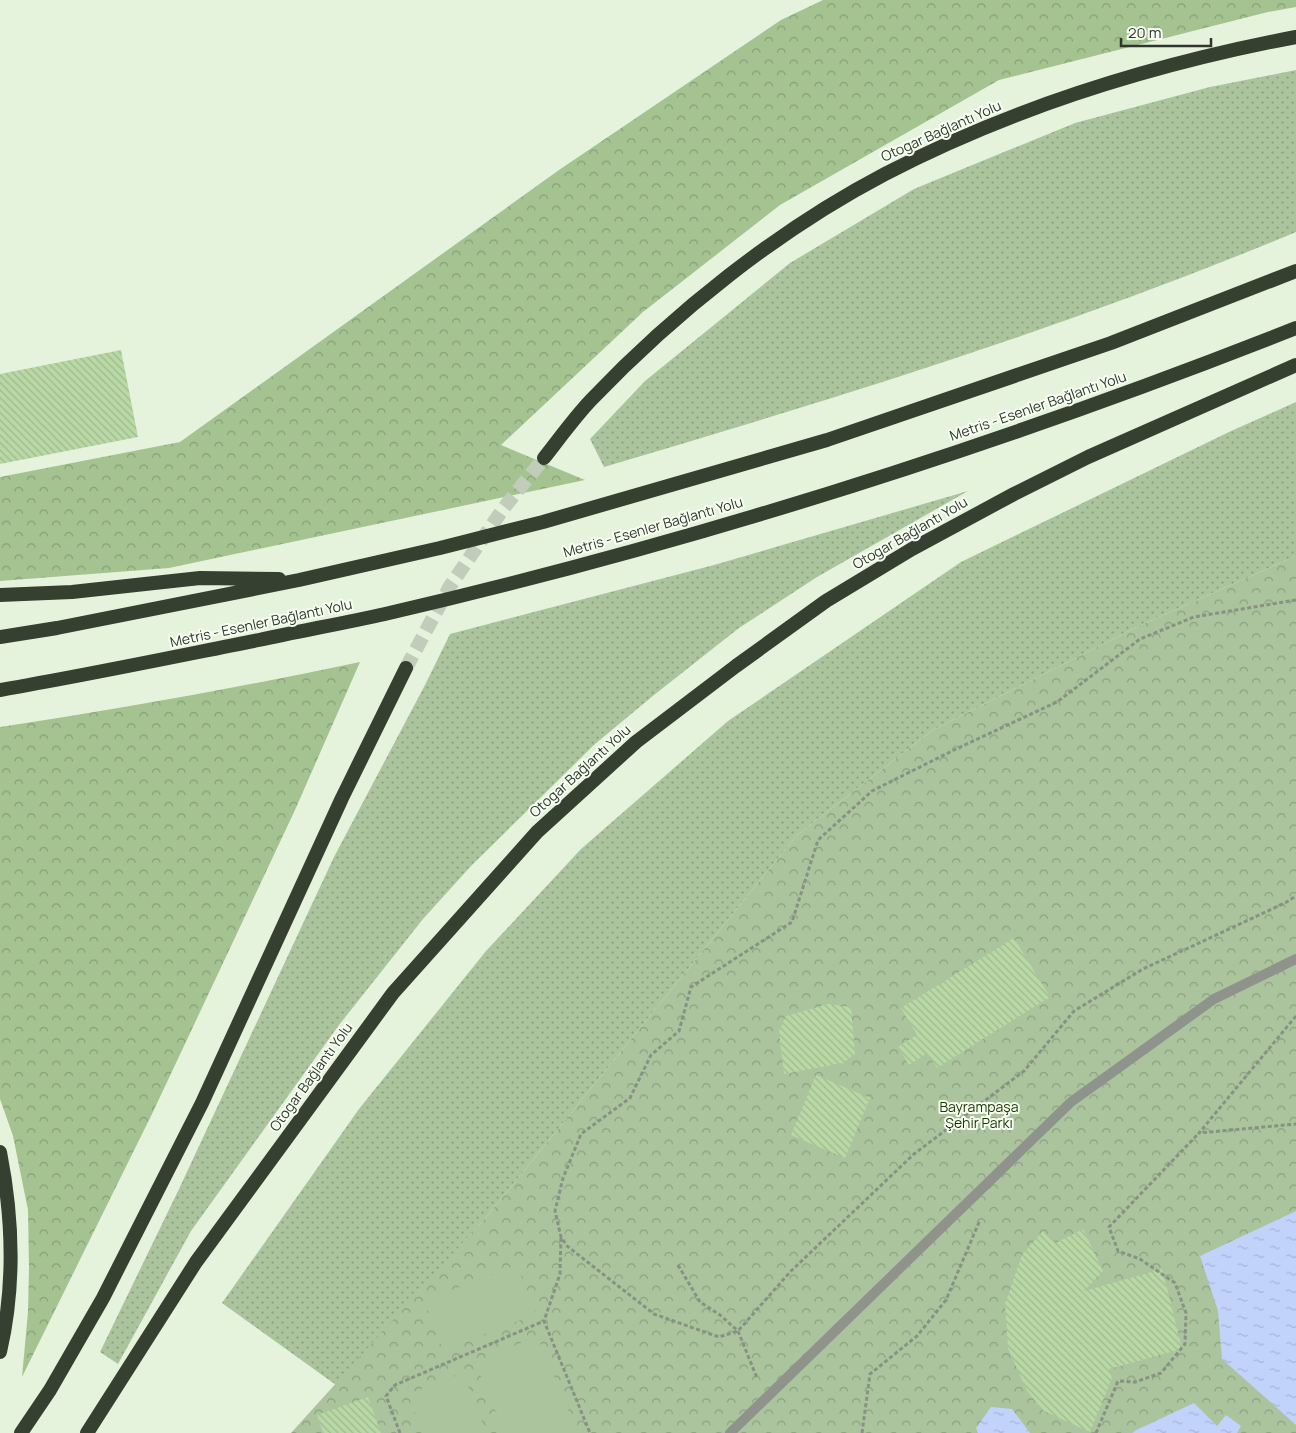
<svg xmlns="http://www.w3.org/2000/svg" width="1296" height="1433" viewBox="0 0 1296 1433" font-family="Manrope,sans-serif">
  <defs>
    <pattern id="grass-dots" width="8" height="8" patternUnits="userSpaceOnUse" patternTransform="scale(1.25)"><rect width="8" height="8" fill="#abc49d"/><path d="M2 2h.1M6 6h.1" fill="none" stroke="#8ca080" stroke-width="1.8" stroke-linecap="round"/></pattern>
    <pattern id="forest-crowns" width="20" height="18" patternUnits="userSpaceOnUse" patternTransform="scale(1.25)"><rect width="20" height="18" fill="#a4c391"/><path d="M2 6a3 3 0 1 1 6 0M12 15a3 3 0 1 1 6 0" fill="none" stroke="#869f77"/></pattern>
    <pattern id="park-crowns" width="20" height="18" patternUnits="userSpaceOnUse" patternTransform="scale(1.25)"><rect width="20" height="18" fill="#abc49d"/><path d="M2 6a3 3 0 1 1 6 0M12 15a3 3 0 1 1 6 0" fill="none" stroke="#8ca080"/></pattern>
    <pattern id="water-ripples" width="26" height="14" patternUnits="userSpaceOnUse" patternTransform="scale(1.25)"><rect width="26" height="14" fill="#c1d2fb"/><path d="M2 4q2-2 4 0t4 0M15 11q2-2 4 0t4 0" fill="none" stroke="#a6b5d7"/></pattern>
    <pattern id="building-back-hatch" width="6" height="6" patternUnits="userSpaceOnUse" patternTransform="scale(1.25)"><rect width="6" height="6" fill="#b8d8a5"/><path d="M-1 5l2 2M0 0l6 6M5-1l2 2" fill="none" stroke="#9eba8e"/></pattern>
  </defs>
  <rect width="100%" height="100%" fill="#e5f3dd"/>
  <!-- grass -->
  <path fill="url(#grass-dots)" d="M1296 70V232C1071 326 837 398 604 467L590 439 645 381 790 263 914 189 1075 123 1210 87Z
    M1296 402V556L1141 625 933 730 797 835 488 1215 336 1385 222 1303 359 1109 486 951 581 849 728 721 961 562 1229 432Z
    M968 491 817 577 739 628 654 695 595 744 471 866 423 919 339 1025 191 1231 118 1364 100 1352 179 1189 334 857 425 685 450 634 714 565Z"/>
  <!-- forest -->
  <path fill="url(#forest-crowns)" d="M823 0H1296V7L1268 12 999 80 780 205 643 312 501 445 585 480 169 568 0 581V477L180 442 559 170 781 20Z
    M360 662 295 810 152 1114 22 1377 28 1312 29 1268 28 1210 13 1136 0 1099V727C121 709 241 687 360 662Z"/>
  <!-- park -->
  <path fill="url(#park-crowns)" d="M1296 556V1433H291L488 1215 797 835 933 730 1141 625Z"/>
  <!-- pitch -->
  <path fill="#abc49d" d="M517 1265 536 1314 443 1350 424 1301Z
    M537 1336 578 1433H505L475 1362Z
    M463 1373 486 1433H423L408 1394Z"/>
  <!-- water -->
  <path fill="url(#water-ripples)" d="M1296 1211V1425L1222 1359 1218 1311 1200 1256Z
    M1194 1403 1217 1426 1226 1415 1241 1426 1237 1433H1130Z
    M991 1407 1012 1409 1030 1433H978L976 1428Z"/>
  <!-- building -->
  <path fill="url(#building-back-hatch)" d="M121 350 138 437 0 464V374Z
    M1014 938 1050 997 937 1068 927 1053 909 1065 898 1047 917 1035 901 1008Z
    M828 1004 851 1007 855 1054 843 1063 784 1074 779 1031 786 1016Z
    M816 1075 870 1098 845 1158 791 1135Z
    M1083 1229 1103 1271 1084 1291 1162 1269 1182 1349 1109 1369 1112 1378 1090 1432 1042 1410 1026 1389 1008 1348 1005 1304 1022 1255 1043 1231 1056 1243Z
    M368 1397 381 1433H323L317 1415Z"/>
  <g fill="none" stroke-linecap="round" stroke-linejoin="round">
    <!-- trunk-tunnel -->
    <path stroke="#c1cdba" stroke-width="14" stroke-dasharray="14 7" stroke-linecap="butt" d="M406 668 450 586 503 509 544 458"/>
    <!-- path -->
    <path stroke="#889283" stroke-width="3" stroke-dasharray="4 2.5" stroke-linecap="butt" d="M1296 600 1194 617 1140 639 1057 702 956 749 872 791 818 840 792 922 691 987 679 1031 651 1055 630 1098 581 1134 563 1178 555 1211 561 1237 567 1246 654 1314 719 1337 738 1331 791 1271 914 1154 1024 1071 1074 1011 1143 969 1285 903 1296 896
      M1296 1016 1199 1133 1296 1124
      M561 1238 560 1274 544 1321 590 1433
      M678 1265 700 1302 720 1315 738 1331 757 1378
      M400 1433 386 1396 395 1385 544 1321
      M862 1433 870 1374 917 1336 946 1300 980 1220
      M1096 1433 1118 1381 1135 1382 1161 1373 1185 1344 1186 1313 1175 1283 1140 1259 1118 1251 1109 1227 1199 1133"/>
    <!-- service -->
    <path stroke="#8e948b" stroke-width="10" d="M730 1433 1071 1102 1214 999 1296 959"/>
    <!-- trunk -->
    <path stroke="#354030" stroke-width="14" d="M544 458C559 439 574 418 591 400 674 313 778 230 885 174 1014 107 1154 64 1296 37
      M0 595 72 592 200 578 279 579
      M0 637 57 628 299 580 440 548 543 522 827 440 1111 343 1296 271
      M0 690C87 675 173 657 259 640 301 631 344 623 385 614 696 542 1000 445 1296 328
      M0 1152C13 1218 15 1287 0 1352
      M21 1433 50 1390 103 1298 202 1103 342 798 406 668
      M87 1433 196 1262 393 993 537 832 636 742 736 666 826 601 912 549 1014 494 1088 457 1296 365"/>
  </g>
  <g text-anchor="middle" stroke-width="4" stroke-linejoin="round" paint-order="stroke">
    <!-- street labels -->
    <g font-size="14" fill="#30362d" stroke="#f6fff1">
      <text transform="translate(941 131) rotate(-24)" y="5">Otogar Bağlantı Yolu</text>
      <text transform="translate(1038 406) rotate(-19)" y="5">Metris - Esenler Bağlantı Yolu</text>
      <text transform="translate(653 527) rotate(-16)" y="5">Metris - Esenler Bağlantı Yolu</text>
      <text transform="translate(910 533) rotate(-30)" y="5">Otogar Bağlantı Yolu</text>
      <text transform="translate(261 623) rotate(-12)" y="5">Metris - Esenler Bağlantı Yolu</text>
      <text transform="translate(580 771) rotate(-42)" y="5">Otogar Bağlantı Yolu</text>
      <text transform="translate(311 1077) rotate(-54)" y="5">Otogar Bağlantı Yolu</text>
    </g>
    <!-- park labels -->
    <g font-size="14" fill="#1a3601" stroke="#f6fff1">
      <text x="979" y="1112">Bayrampaşa<tspan x="979" dy="16">Şehir Parkı</tspan></text>
    </g>
  </g>
  <!-- scale -->
  <path d="M1121 38v8h90v-8" fill="none" stroke="#30362d" stroke-width="2.5"/>
  <text x="1128" y="38" font-size="15" fill="#30362d" stroke="#f6fff1" stroke-width="4" paint-order="stroke">20 m</text>
</svg>
